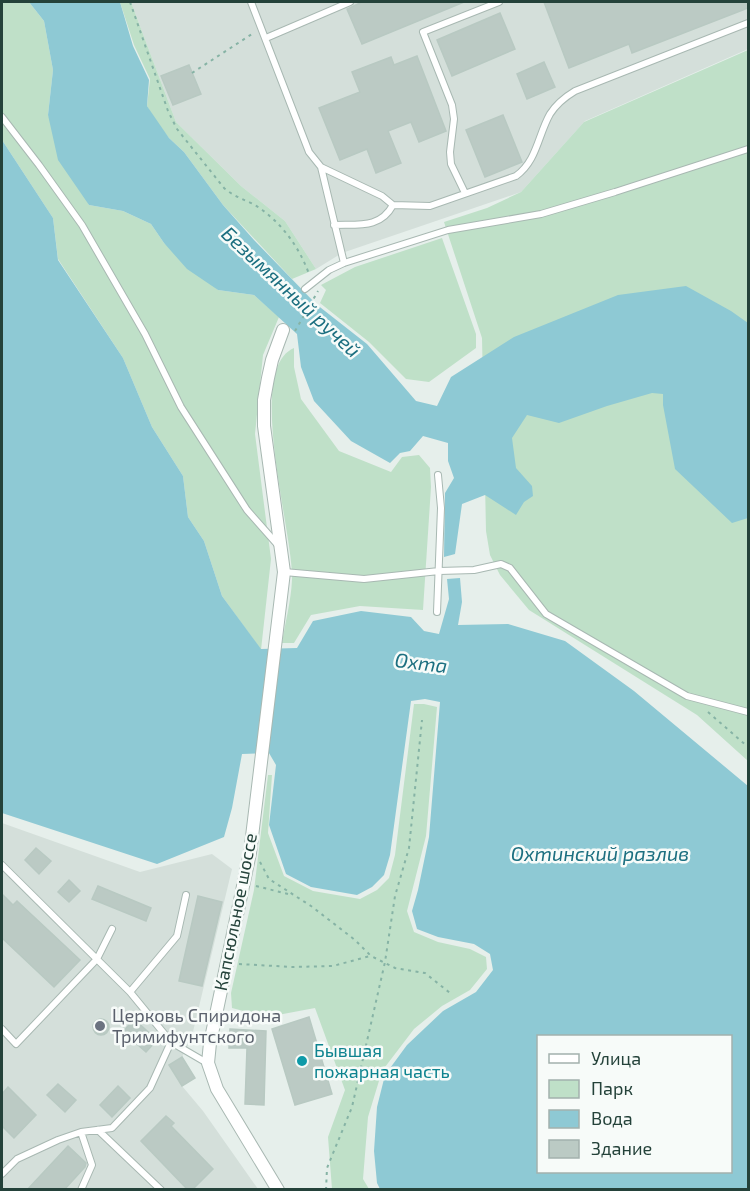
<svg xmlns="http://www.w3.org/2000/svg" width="750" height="1191" viewBox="0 0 750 1191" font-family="'Exo 2',sans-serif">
  <rect width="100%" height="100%" fill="#e6efeb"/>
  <!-- built -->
  <path fill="#d4dfda" d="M131 2H748V49L585 121 521 192 342 253 316 269 285 221 241 186 176 122Z
    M2 823 140 872 212 854 232 869 191 1040 182 1057 195 1078 182 1086 203 1111 258 1189 2 1190Z"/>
  <!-- green -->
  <path fill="#bfe0c8" d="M2 2H29L44 21 53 70 48 115 89 205 123 211 151 224 164 243 218 290 254 295 279 317 263 355 255 434 271 559 261 650 222 596 204 541 188 517 183 476 152 427 123 358 58 259 53 218 2 140Z
    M120 2H131L176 122 241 186 285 221 316 269 292 279 223 205 184 152 169 138 156 122 147 106 150 79 134 45Z
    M748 50V761L697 715 529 610 500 575 490 555 486 531 482 338 444 222 487 208 521 192 584 122Z
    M442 238 476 334V348L429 382 406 379 369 342 320 303 326 290 321 285 355 267Z
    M294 348V367L301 399 339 451 391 472 402 457 419 455 430 468 431 487 423 610 360 606 311 615 294 643H282C285 623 291 601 292 580 294 535 244 369 294 348Z
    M414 704H424L437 707 426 836 407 911 414 932 438 942 470 949 486 957 487 969 470 990 442 1006 414 1029 382 1071 368 1117 363 1179 369 1189H332L328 1137 345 1090 315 1008 267 1017 232 1008 231 993 254 890 268 775H272L268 833 284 876 313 891 360 899 377 890 389 878 395 855Z"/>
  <!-- water -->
  <path fill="#8ec9d4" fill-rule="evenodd" d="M29 2H120L133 46 149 80 147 106 169 138 184 152 223 205 254 240 316 304 367 344 416 401 437 406 451 377 514 337 618 295 686 286 731 311 748 323V518L732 523 675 469 663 405V394L652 393 607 406 559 423 527 415 512 438 516 468 532 486 533 496 524 502 516 515 485 495 462 504 455 554 444 557 445 493 454 478 448 461V443L423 436 410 451 400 453 390 463 351 441 314 401 301 367 297 334 254 295 218 290 187 269 164 243 151 224 123 211 89 205 58 160 48 115 53 70 44 21Z
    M2 140 53 218 58 260 123 358 152 427 183 476 188 517 204 541 222 596 261 649 297 648 313 621 361 611 411 617 424 631 439 634 449 599 447 579 460 578 462 602 458 625 508 624 565 641 634 691 748 786V1189H380L377 1183 374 1151 377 1107 385 1075 407 1045 443 1011 476 992 493 970 490 954 474 944 438 937 417 929 412 911 418 890 429 837 440 702 425 699 411 701 390 855 384 875 372 887 357 895 311 887 286 874 269 825 276 765 269 753 242 754 232 808 224 837 157 864 2 813ZM538 1036H730V1172H538Z"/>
  <!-- building -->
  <path fill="#bbcac4" stroke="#b8c9c2" stroke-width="1.5" d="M362 2H464L362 44 347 9Z
    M544 2H748V8L632 53 629 44 569 68Z
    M500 13 515 49 452 76 437 40Z
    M417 56 446 131 419 142 411 122 388 131 401 163 376 173 367 149 340 160 319 108 360 92 352 72 391 57 394 65Z
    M544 62 555 87 527 99 517 74Z
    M189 65 201 94 173 105 161 76Z
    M503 115 522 162 485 177 466 130Z
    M36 848 51 861 39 874 25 860Z
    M69 880 80 891 69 902 58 892Z
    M98 886 151 908 146 921 92 899Z
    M2 894 13 905 17 901 80 960 54 987 2 938Z
    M198 896 222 902 202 986 179 981Z
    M309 1017 332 1094 295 1105 272 1029Z
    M93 1027a8 8 0 1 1 16 0a8 8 0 1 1-16 0Z
    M134 1019 157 1040 146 1052 123 1032Z
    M230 1029 266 1031 264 1105 245 1104 247 1048H229Z
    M182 1057 195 1078 182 1086 169 1065Z
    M58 1084 76 1100 65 1112 47 1095Z
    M118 1086 130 1098 112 1117 100 1105Z
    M8 1087 36 1115 14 1138 2 1126V1094Z
    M166 1116 174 1123 171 1126 213 1169 192 1190H188L141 1141Z
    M68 1146 86 1163 85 1167 64 1190H27Z"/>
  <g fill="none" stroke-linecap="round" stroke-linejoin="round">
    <!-- lane casing -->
    <g stroke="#a8b8b2" stroke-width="8">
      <path id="lane" d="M251 2 309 152 321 167 382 196 393 205
        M266 38 350 2
        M2 117 39 165 82 225 145 334 181 407 247 510 277 544
        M321 167 344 263
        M465 193 451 164 450 152 454 119 452 105 423 32 499 2
        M334 225C358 224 380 229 393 205L430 206 516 176C537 161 538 135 550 114 557 103 565 97 575 91L748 23
        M305 289 329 270 344 263 448 230 541 214 615 192 748 149
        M284 572 364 579 439 571 474 570 501 564 510 568 546 614 687 696 748 712
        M437 612 441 508 438 475
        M2 865 130 992 171 1042 207 1063
        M130 992 177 936 186 895
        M2 1029 16 1044 97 959 112 929
        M98 1130 161 1190
        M81 1132 92 1165 81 1190
        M2 1174 17 1159 58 1140 81 1132 112 1128 150 1088 171 1042"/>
    </g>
    <!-- street casing -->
    <g stroke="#a8b8b2" stroke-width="14">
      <path id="street" d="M278 1190 217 1089 208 1063 210 1043 250 853 284 572 264 426V400L268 378 272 360 283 330"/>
    </g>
    <!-- path -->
    <path stroke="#86b3a5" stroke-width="2" stroke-dasharray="3 4.5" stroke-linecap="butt" d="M130 2 168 111 177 129 224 188C233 196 243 199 253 204 279 219 299 246 309 274
      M192 73 252 34
      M295 331 318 291
      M708 712 748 747
      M260 862 269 879 311 906 355 940 371 956 395 968 425 973 450 993
      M256 886 288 894
      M239 964 293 967 333 966 370 956
      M326 1190 327 1168 352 1107 385 962 395 896 409 848 422 720"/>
    <!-- lane -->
    <use href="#lane" stroke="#fff" stroke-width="6"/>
    <!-- street -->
    <use href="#street" stroke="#fff" stroke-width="12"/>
  </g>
  <!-- markers -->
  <circle fill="#6b7280" stroke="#f7fbf9" stroke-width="2" cx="100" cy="1026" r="6"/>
  <circle fill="#0f9aa8" stroke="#f7fbf9" stroke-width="2" cx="302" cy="1061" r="6"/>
  <g text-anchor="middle" stroke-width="5" stroke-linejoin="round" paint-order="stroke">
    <!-- street labels -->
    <g font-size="18" fill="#24423a" stroke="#f7fbf9">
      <text transform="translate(236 912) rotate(-79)" y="6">Капсюльное шоссе</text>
    </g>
    <!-- worship labels -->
    <g font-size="18" fill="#5b616d" stroke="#f7fbf9" text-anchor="start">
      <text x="112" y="1022">Церковь Спиридона<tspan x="112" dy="21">Тримифунтского</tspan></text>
    </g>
    <!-- culture labels -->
    <g font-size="18" fill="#0d838f" stroke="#f7fbf9" text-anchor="start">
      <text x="314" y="1057">Бывшая<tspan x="314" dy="21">пожарная часть</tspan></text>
    </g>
    <!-- water labels -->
    <g font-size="20" font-style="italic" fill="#1c6f80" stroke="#f7fbf9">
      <text transform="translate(291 292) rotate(43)" y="7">Безымянный ручей</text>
      <text transform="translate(421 663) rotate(7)" y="7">Охта</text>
      <text x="600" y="861">Охтинский разлив</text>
    </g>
  </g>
  <!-- border -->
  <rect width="750" height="1191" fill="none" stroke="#24423a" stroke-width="6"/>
  <!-- legend -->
  <rect x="537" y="1035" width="195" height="138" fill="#f7fbf9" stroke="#a3b1ad" stroke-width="1.5"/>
  <rect x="549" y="1054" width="30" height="9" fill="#ffffff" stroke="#a3b1ad" stroke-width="1.5"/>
  <text x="591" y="1065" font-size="18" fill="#24423a">Улица</text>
  <rect x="549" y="1080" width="30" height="18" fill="#bfe0c8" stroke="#a3b1ad" stroke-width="1.5"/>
  <text x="591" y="1095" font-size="18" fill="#24423a">Парк</text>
  <rect x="549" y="1110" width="30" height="18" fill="#8ec9d4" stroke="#a3b1ad" stroke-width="1.5"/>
  <text x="591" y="1125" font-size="18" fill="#24423a">Вода</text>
  <rect x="549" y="1140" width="30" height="18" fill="#bbcac4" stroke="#a3b1ad" stroke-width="1.5"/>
  <text x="591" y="1155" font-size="18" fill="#24423a">Здание</text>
</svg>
